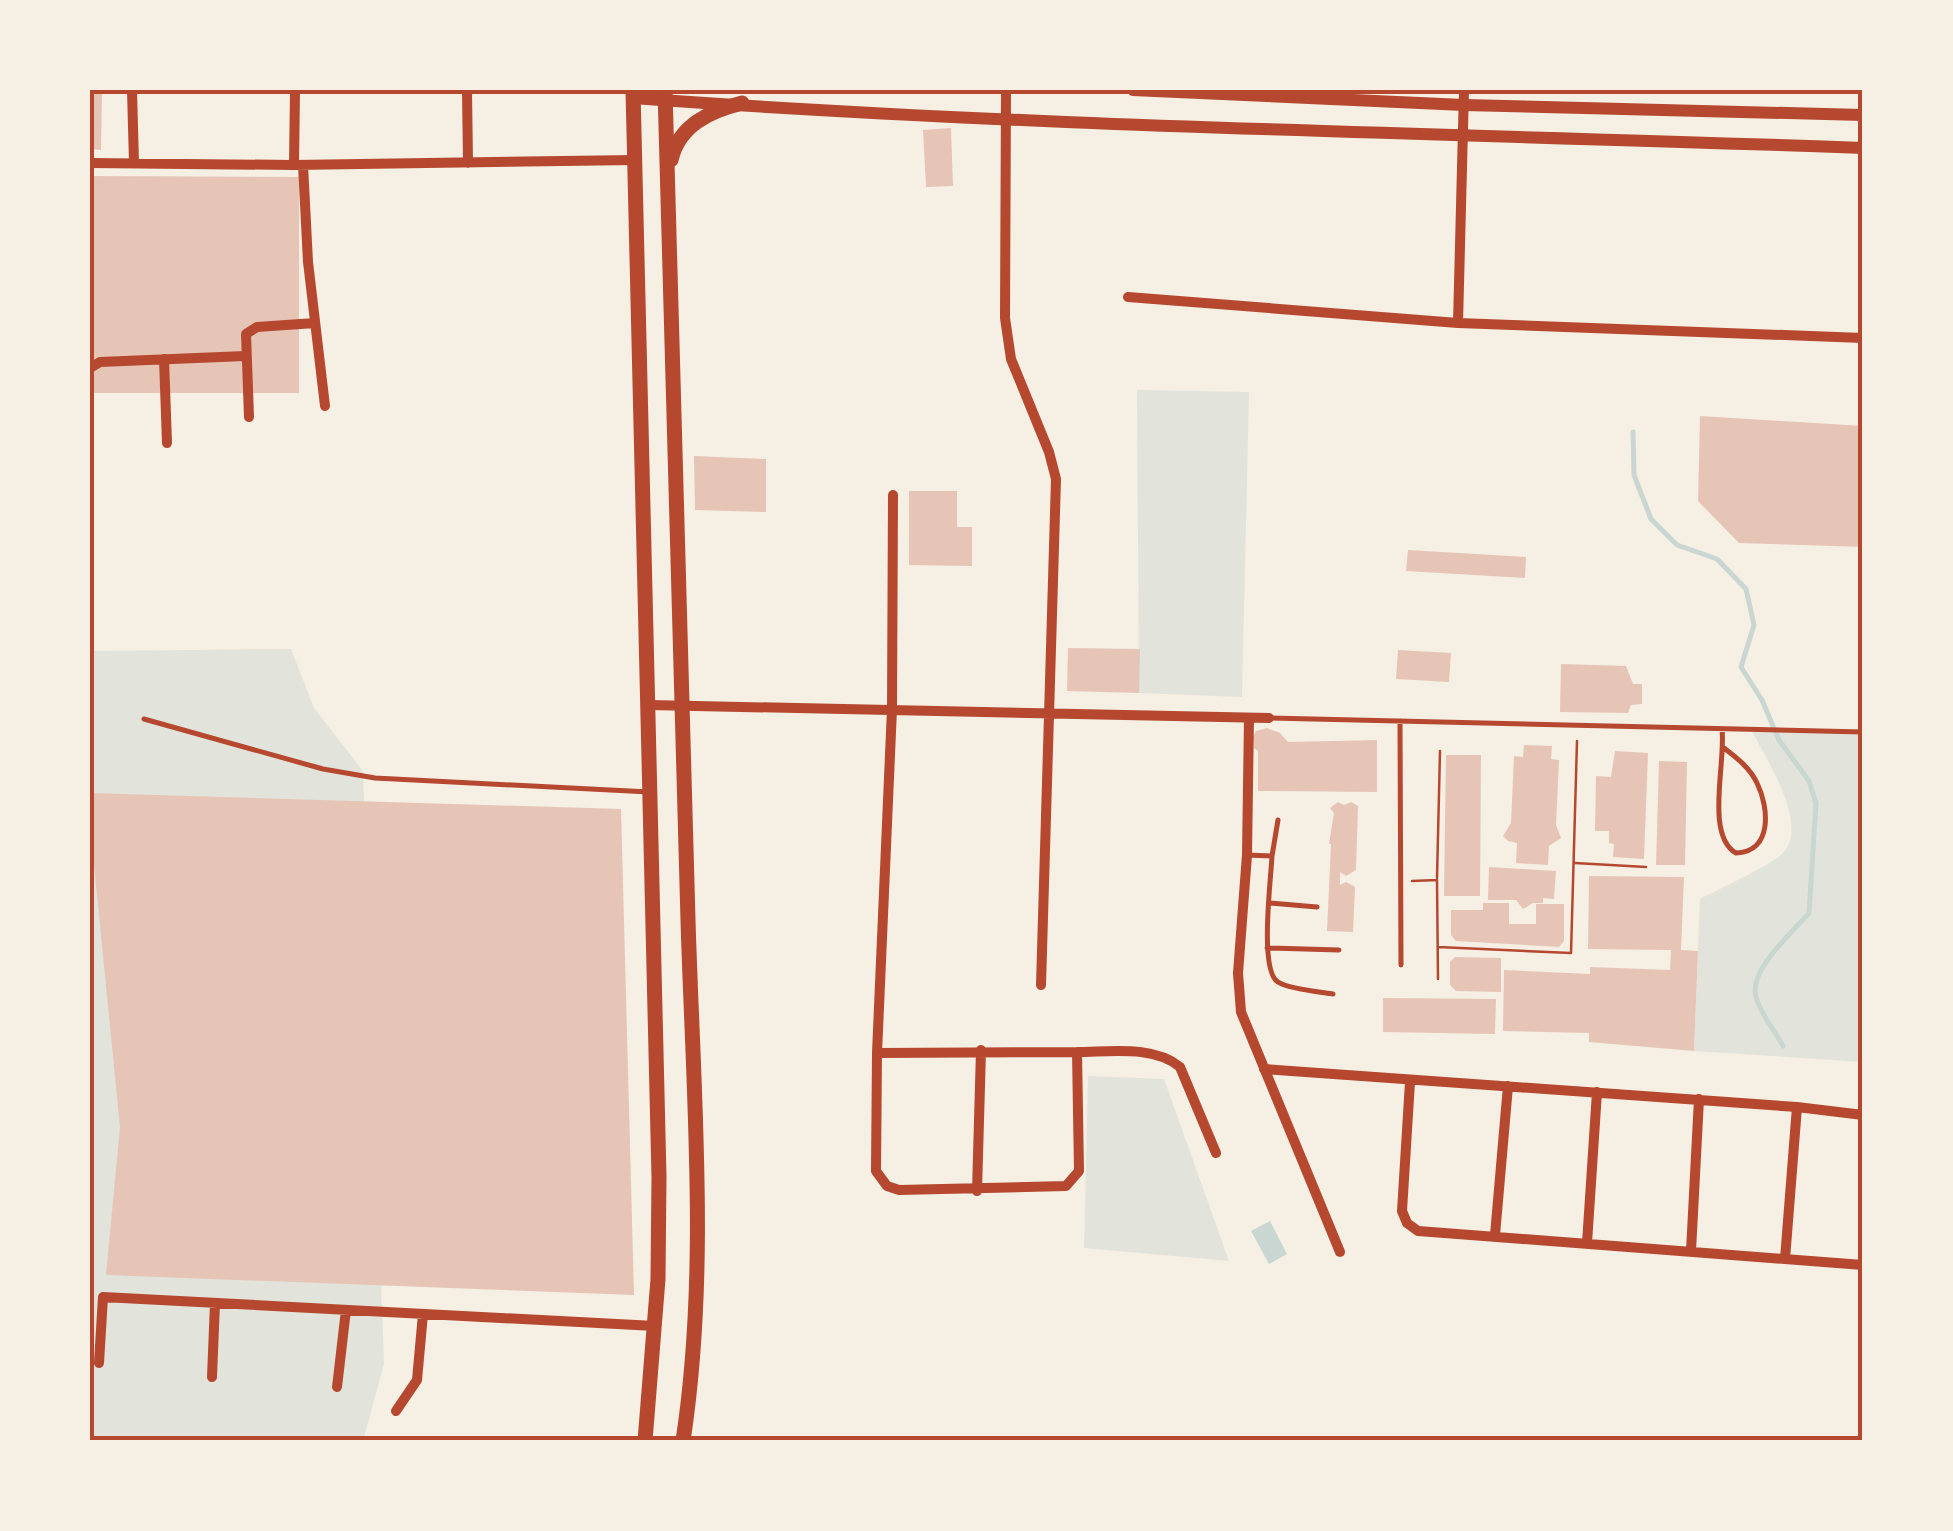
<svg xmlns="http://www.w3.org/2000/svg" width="1953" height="1531" viewBox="0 0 1953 1531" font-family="'Nunito Sans',sans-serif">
  <rect width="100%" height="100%" fill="#f6efe4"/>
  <!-- green -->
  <path fill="#e2e4dc" d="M1137 390 1249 392 1242 697 1139 693Z
    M291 649 314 708 363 771 384 1364 363 1441H90V651Z
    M1751 729 1863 733V1062L1694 1051 1700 899C1717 890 1773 864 1783 853 1810 824 1765 758 1751 729Z
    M1088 1076 1164 1079 1229 1261 1084 1248Z"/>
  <!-- water -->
  <path fill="#c9d6d2" d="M1270 1221 1287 1254 1269 1264 1251 1231Z"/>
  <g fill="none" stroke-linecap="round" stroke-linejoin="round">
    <!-- stream -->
    <path stroke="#c9d6d2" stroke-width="5" d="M1633 432 1634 475 1651 519 1677 545 1717 559 1746 589 1754 625 1741 667 1762 700 1779 740 1809 781 1816 803 1809 913C1793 932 1748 970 1756 997 1760 1013 1775 1031 1783 1046"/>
  </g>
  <!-- building -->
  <path fill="#e6c5b7" d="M90 90H102L101 150 90 149Z
    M951 128 953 186 926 187 923 130Z
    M90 176 299 177V393H90Z
    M1700 416 1863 426V547L1739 543 1698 501Z
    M694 456 766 459V512L695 510Z
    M909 491H957V527H972V566L909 565Z
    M1408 550 1526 557 1525 578 1406 571Z
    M1068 648 1140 649 1139 693 1067 691Z
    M1398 650 1451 653 1449 682 1396 679Z
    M1561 664 1626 666 1633 684H1642V704L1631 705 1628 713 1560 712Z
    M1267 728 1280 733 1288 742 1377 740V792L1258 791V751L1254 748 1253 737 1256 731Z
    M1524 745 1552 746 1551 759 1559 760 1556 825 1561 838 1549 846 1548 865 1516 863 1517 843 1508 841 1503 836 1511 823 1514 756 1523 757Z
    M1615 751 1648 753 1644 859 1613 857 1614 844 1609 843V831H1595L1596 776 1611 777Z
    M1446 755H1481L1480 896H1444Z
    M1659 761 1687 762 1685 865H1656Z
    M90 793 621 809 634 1295 106 1275 120 1127 90 825Z
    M1338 802 1344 805 1351 802 1358 806 1356 870 1346 876 1340 872V885L1346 882 1355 887 1353 932 1327 931 1331 844H1329L1334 813 1330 808Z
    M1489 867 1556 871 1554 899 1543 898V903H1533L1523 909 1516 900H1488Z
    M1589 876 1684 877 1681 950 1698 951 1694 1051 1589 1042V1033L1503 1031 1504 970 1590 974V967L1670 970 1671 950 1588 949Z
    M1483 903H1509V924H1536V904H1564V941L1559 947 1456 941 1451 935V910H1483Z
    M1455 957 1501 958V992L1456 991 1450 985V962Z
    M1383 998 1496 999 1495 1034 1383 1032Z"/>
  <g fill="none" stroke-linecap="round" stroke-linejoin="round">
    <!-- path -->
    <path stroke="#b5482f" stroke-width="2.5" d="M1575 863 1646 867
      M1437 878 1440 751
      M1412 881 1437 880 1438 979
      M1438 947 1571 953 1577 741"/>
    <!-- service -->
    <path stroke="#b5482f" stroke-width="5" d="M1269 718 1863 732
      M144 719 323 769 375 778 649 792
      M1400 721 1401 965
      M1722 729C1726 763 1705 835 1736 853 1773 852 1769 807 1757 783 1750 768 1737 758 1724 748
      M1247 855 1272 856C1271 879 1259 971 1278 982 1288 989 1320 992 1333 994
      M1272 856 1278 820
      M1270 903 1317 907
      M1267 948 1339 950"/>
    <!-- minor -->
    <path stroke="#b5482f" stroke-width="10" d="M132 90 134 163
      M467 90 468 163
      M1006 90 1005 318 1011 359 1049 452 1056 479 1041 985
      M90 163 294 165 635 160
      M294 165 295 90
      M303 165 308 262 325 406
      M1128 297 1458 323 1863 338
      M1458 323 1464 90
      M164 359 167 443
      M90 368 100 362 245 356
      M249 417 246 334 257 327 315 323
      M893 495 892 709 877 1053 876 1171 887 1186 899 1190 1066 1186 1079 1171 1077 1052C1110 1052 1154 1045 1180 1067L1216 1153
      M649 705 1269 718
      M1249 718 1247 855 1238 973 1241 1012 1340 1252
      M877 1053 1077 1052
      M1264 1069 1797 1107 1863 1115
      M1410 1082 1402 1211 1407 1223 1418 1231 1863 1265
      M977 1191 981 1050
      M1495 1235 1508 1086
      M1587 1243 1597 1092
      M1691 1251 1699 1099
      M1785 1259 1797 1107
      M99 1363 103 1297 655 1326
      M212 1377 215 1303
      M337 1387 346 1310
      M396 1411 417 1380 423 1314"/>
    <!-- tertiary -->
    <path stroke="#b5482f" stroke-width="12" d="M1133 90 1464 105 1863 115
      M633 98C1042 128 1453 133 1863 148"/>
    <!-- primary -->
    <path stroke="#b5482f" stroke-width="15" d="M633 90 659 1177 658 1279 645 1441
      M665 90C674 367 681 644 688 920 693 1092 709 1270 683 1441
      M671 160C679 125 710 111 742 103"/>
  </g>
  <!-- border -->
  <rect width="1953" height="1531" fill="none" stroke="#f6efe4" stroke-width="185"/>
  <rect x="92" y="92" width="1768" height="1346" fill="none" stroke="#b5482f" stroke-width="4"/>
</svg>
